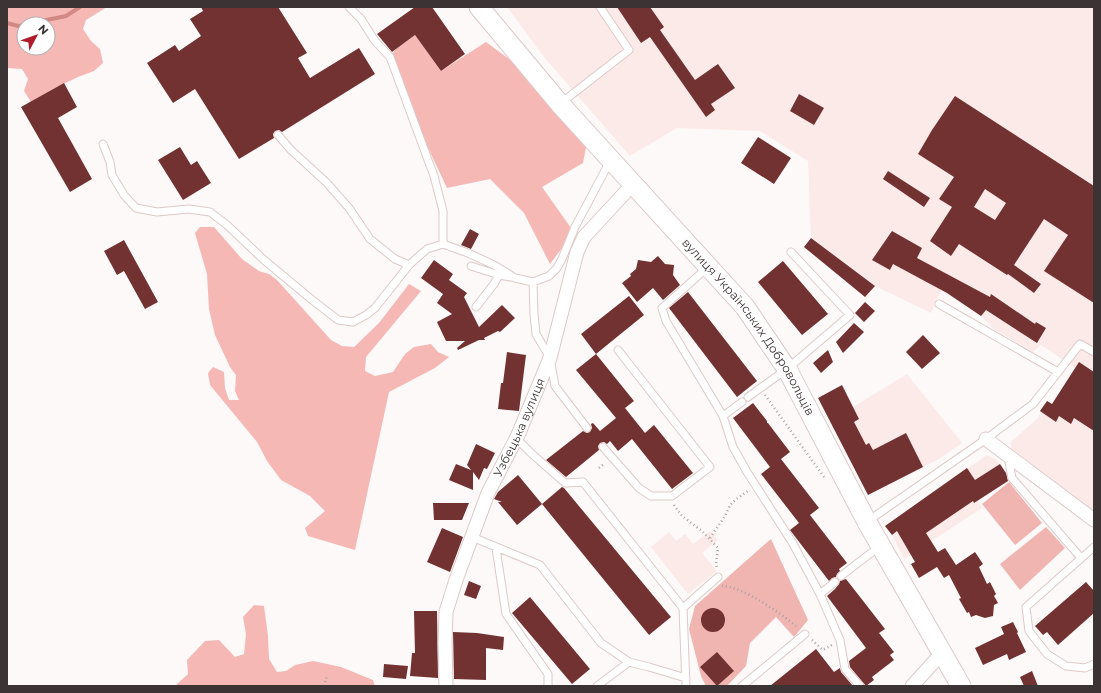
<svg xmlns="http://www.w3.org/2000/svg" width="1101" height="693" viewBox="0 0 1101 693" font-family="Montserrat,sans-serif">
  <rect width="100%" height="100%" fill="#fdf9f8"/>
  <!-- built -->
  <path fill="#fceae9" d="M507 7H1094L1093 511 1011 450V442L1038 418 1041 413 1040 411 1047 401 1052 404 1075 368 1041 345 1033 352 995 330 981 316 941 290 931 313 875 286 811 238 808 161 760 131 677 128 630 156 544 57Z
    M907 374 962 443 939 459 868 495 829 419 853 407Z
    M987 455 996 459 1010 480 978 500 982 508 904 559 892 535 885 526Z
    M710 531 718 540 702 553 717 571 688 594 651 547 669 532 676 541 685 534 693 544Z"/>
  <!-- green -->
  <path fill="#f0b4b1" d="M1009 482 1042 523 1015 545 982 504Z
    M1046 527 1065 548 1020 590 1000 564Z
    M771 539 808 620 794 637 776 617 750 643 746 666 727 686H706L701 676 689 629 695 606 765 544Z"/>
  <!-- forest -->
  <path fill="#f6b8b5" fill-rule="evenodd" d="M7 7H107L86 20 83 29 91 41 100 49 103 63 94 71 78 77 55 88 31 102 24 91 28 79 22 69 7 68ZM24 24H48V48H24Z
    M415 35 441 71 486 42 520 67 587 142 583 163 542 187 571 228 562 248 550 264 524 213 490 179 447 188 406 101 390 57 396 49Z
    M200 227H214L242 259 259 271 269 274 277 280 331 340 342 346 354 347 379 323 409 284 421 291 366 357 365 371 375 376 393 372 405 354 414 347 431 344 438 352 449 357 435 368 389 392 355 550 308 536 305 528 325 511 310 496 281 480 267 461 257 442 210 385 208 373 213 367 224 372 225 388 229 400H239L235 391 236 375 230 367 215 335 209 309 207 274 195 233Z
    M254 605 264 606 268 636 269 659 277 672 286 671 295 665 313 661 341 667 373 680 375 686H237L207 685 205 686H175L188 674 187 660 205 641 219 640 235 657 244 654 246 634 243 617Z"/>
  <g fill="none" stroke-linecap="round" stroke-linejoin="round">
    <!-- stream -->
    <path stroke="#d28986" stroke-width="4" d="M7 23 18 26 24 25
      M27 24 66 16 80 7"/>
  </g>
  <!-- building -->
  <path fill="#723232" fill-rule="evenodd" d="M201 7H278L307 53 298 58 310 78 359 48 375 74 282 132 279 130 275 131 273 134 274 138 239 159 195 89 173 103 147 63 175 45 179 51 201 36 190 19 203 11Z
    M415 7H432L465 54 441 71 415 35 392 52 377 34Z
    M617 7H650L664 27 660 30 695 80 718 64 735 88 711 104 715 110 706 117 650 37 641 43Z
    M64 83 77 107 58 118 92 179 70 192 21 107Z
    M799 94 824 108 814 125 790 111Z
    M955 96 1094 186V303L1044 271 1068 235 1044 219 1014 265 1041 284 1034 293 1008 274 1007 275 959 244 951 256 930 241 952 207 939 199 954 177 918 154 932 130ZM985 189 1006 203 995 220 974 207Z
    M758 137 791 158 774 184 741 163Z
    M180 147 191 165 197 161 211 183 183 200 158 160Z
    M888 171 930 198 924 207 883 179Z
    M470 229 479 234 471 249 461 245Z
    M892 231 922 248 917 258 990 297 991 294 1035 324 1036 322 1046 328 1037 343 986 310 981 316 947 293 893 264 890 270 872 260Z
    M811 238 875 286 865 297 804 247Z
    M124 240 158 302 145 309 124 271 117 275 104 251Z
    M658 256 665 264 674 265 673 275 680 285 663 300 653 288 637 302 622 283 631 276 630 274 636 269 638 260 651 262Z
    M434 260 453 274 449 280 467 293 464 297 479 327 502 305 515 318 500 332 498 331 484 338 485 340H479L458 350 457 348 465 341H446L437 322 452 314 437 303 443 294 421 278Z
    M783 261 828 314 802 335 758 282Z
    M688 292 757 381 737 397 669 308Z
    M629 296 644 315 596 354 581 334Z
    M865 302 875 311 864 322 855 313Z
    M854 323 864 332 843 353 836 342Z
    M923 335 940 353 922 369 906 352Z
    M828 350 833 362 821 373 813 363Z
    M507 352 526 355 519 411 498 409 501 383H503Z
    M596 354 634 401 625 408 645 433 654 425 693 473 672 489 632 439 618 451 610 441 607 444 604 442 600 443 598 446 599 450 566 477 546 460 583 431 587 433 590 432 592 428 591 424 593 423 600 431 616 418 576 370Z
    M1079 362 1094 372V431L1074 418 1071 424 1059 416 1056 422 1040 411 1047 401 1052 404Z
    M842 385 859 419 854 422 866 445 869 443 873 450 906 433 923 467 868 495 818 398Z
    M753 403 767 421V423H768L790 452 781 459 819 508 810 515 847 563 839 569 840 571 837 574 836 577 832 578 829 581 790 530 799 523 761 474 770 467 733 418Z
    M476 444 495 453 487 469 484 468 479 480 473 472V490L449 480 456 464 471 470 467 465Z
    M1000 464 1006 473 1008 481 974 503 973 501 926 533 938 552 945 548 956 565 975 552 983 564 979 567 987 584 990 582 996 594 994 596 998 603 994 605 993 616 985 618 976 615 971 617 969 612 967 613 959 599 961 598 949 575 944 578 937 567 919 578 911 564 915 562 897 531 892 535 885 526 967 468 975 480Z
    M518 475 542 504 517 525 498 502H502L494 499 498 492Z
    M562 487 564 488 671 617 649 635 542 504Z
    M433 503H469L462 520H434Z
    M442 528 463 537 450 572 427 562Z
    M846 579 885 629 879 633 894 652 890 655 894 660 872 677 874 680 866 686 850 667 849 661 866 648 827 596 835 589 839 584 840 581Z
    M469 581 481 586 476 599 464 595Z
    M1086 582 1094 591V613L1058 645 1047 632 1043 635 1035 626Z
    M530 597 590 669 572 684 512 613Z
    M701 620a12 12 0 1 1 24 0a12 12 0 1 1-24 0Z
    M414 611H437L438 678 410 676 412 653H415Z
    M1013 622 1018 632 1017 633 1026 652 1009 660 1007 654 983 665 975 648 1004 634 1001 627Z
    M453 632 477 633 504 637 503 650 486 648V680L454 679Z
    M816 649 834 672 840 668 841 672 853 686H770Z
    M717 652 734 671 717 686 700 667Z
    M384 664 408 666 406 679 383 677Z
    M1032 671 1038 686H1024L1020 677Z"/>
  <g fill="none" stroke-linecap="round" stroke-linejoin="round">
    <!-- lane casing -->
    <g stroke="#ddc9c8" stroke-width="9">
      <path id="lane" d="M349 7 361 19 375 41 390 57 434 176 443 211V244
        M561 103 629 50 600 7
        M278 135 291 150 327 183 349 208 370 239 395 259 409 265
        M103 144 110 162 112 175 124 195 136 208 157 212 189 209 210 212 227 225 264 260 311 299 338 320 353 322 366 315 375 308 409 265 427 249 443 244 468 253 494 265 515 278 533 282 549 276 557 268 562 259 575 227 610 161
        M471 266 499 275 511 277
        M708 267 662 308 666 321 723 416 733 447 747 472 792 542 820 594 840 640 845 669 860 686
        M533 282 534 314 536 334 550 358 555 386 587 428
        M939 304 1058 372
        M476 307 494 284 499 275
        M748 397 787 369 850 315 791 252
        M723 416 742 402
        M516 438 531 453 565 483 583 482 683 608 686 686
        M603 447 639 488 651 496H672L710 467 618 350
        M1008 456 1012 478 1081 558
        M868 521 986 439 1033 404 1080 344 1094 352
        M472 537 540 565 601 643 629 662 597 686
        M1094 547 1026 607 1029 631 1047 654 1066 666 1085 668 1094 664
        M496 548 506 614 548 674V686
        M841 576 880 546
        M820 594 835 582
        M683 608 718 577
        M629 662 649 667 686 678
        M742 686 805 634"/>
    </g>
    <!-- street casing -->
    <g stroke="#ddc9c8" stroke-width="15">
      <g id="street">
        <path d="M986 439 1094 520"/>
        <path id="s1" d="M446 686 445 643 446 612 456 580 488 493 518 435 550 358 577 252 584 237 633 184"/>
        <path d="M912 686 942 653"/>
      </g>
    </g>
    <!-- secondary casing -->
    <g stroke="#ddc9c8" stroke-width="21">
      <g id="secondary">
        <path id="s2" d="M479 7 560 104 745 307 787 369 867 522 961 686"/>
      </g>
    </g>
    <!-- path -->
    <path stroke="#a9a3a2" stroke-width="2.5" stroke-dasharray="1 3" stroke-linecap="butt" d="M765 395 824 477
      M599 468 605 463
      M674 505 682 516 702 531 718 548 716 564 717 568
      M710 538 725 516 730 505 735 500 748 491
      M722 586C742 586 782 614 797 627
      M812 640 823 650 832 645
      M324 686 327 676"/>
    <!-- lane -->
    <use href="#lane" stroke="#fff" stroke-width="7"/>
    <!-- street -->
    <use href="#street" stroke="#fff" stroke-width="13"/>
    <!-- secondary -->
    <use href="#secondary" stroke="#fff" stroke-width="19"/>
  </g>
  <g text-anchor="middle" stroke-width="4" stroke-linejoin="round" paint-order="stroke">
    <!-- street labels -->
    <g font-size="12" fill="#3c3434" stroke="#fff">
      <text dy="4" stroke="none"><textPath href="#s2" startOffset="419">вулиця Українських Добровольців</textPath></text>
      <text dy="4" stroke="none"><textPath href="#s1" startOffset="273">Узбецька вулиця</textPath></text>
    </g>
  </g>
  <!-- border -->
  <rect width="1101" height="693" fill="none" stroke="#3c3434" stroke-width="16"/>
  <!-- north arrow -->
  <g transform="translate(36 36) rotate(49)"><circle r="19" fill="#ffffff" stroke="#b1aeae"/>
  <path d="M0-3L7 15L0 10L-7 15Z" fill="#b01c2d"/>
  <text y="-6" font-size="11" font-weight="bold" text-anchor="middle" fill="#3c3434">N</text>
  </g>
</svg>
